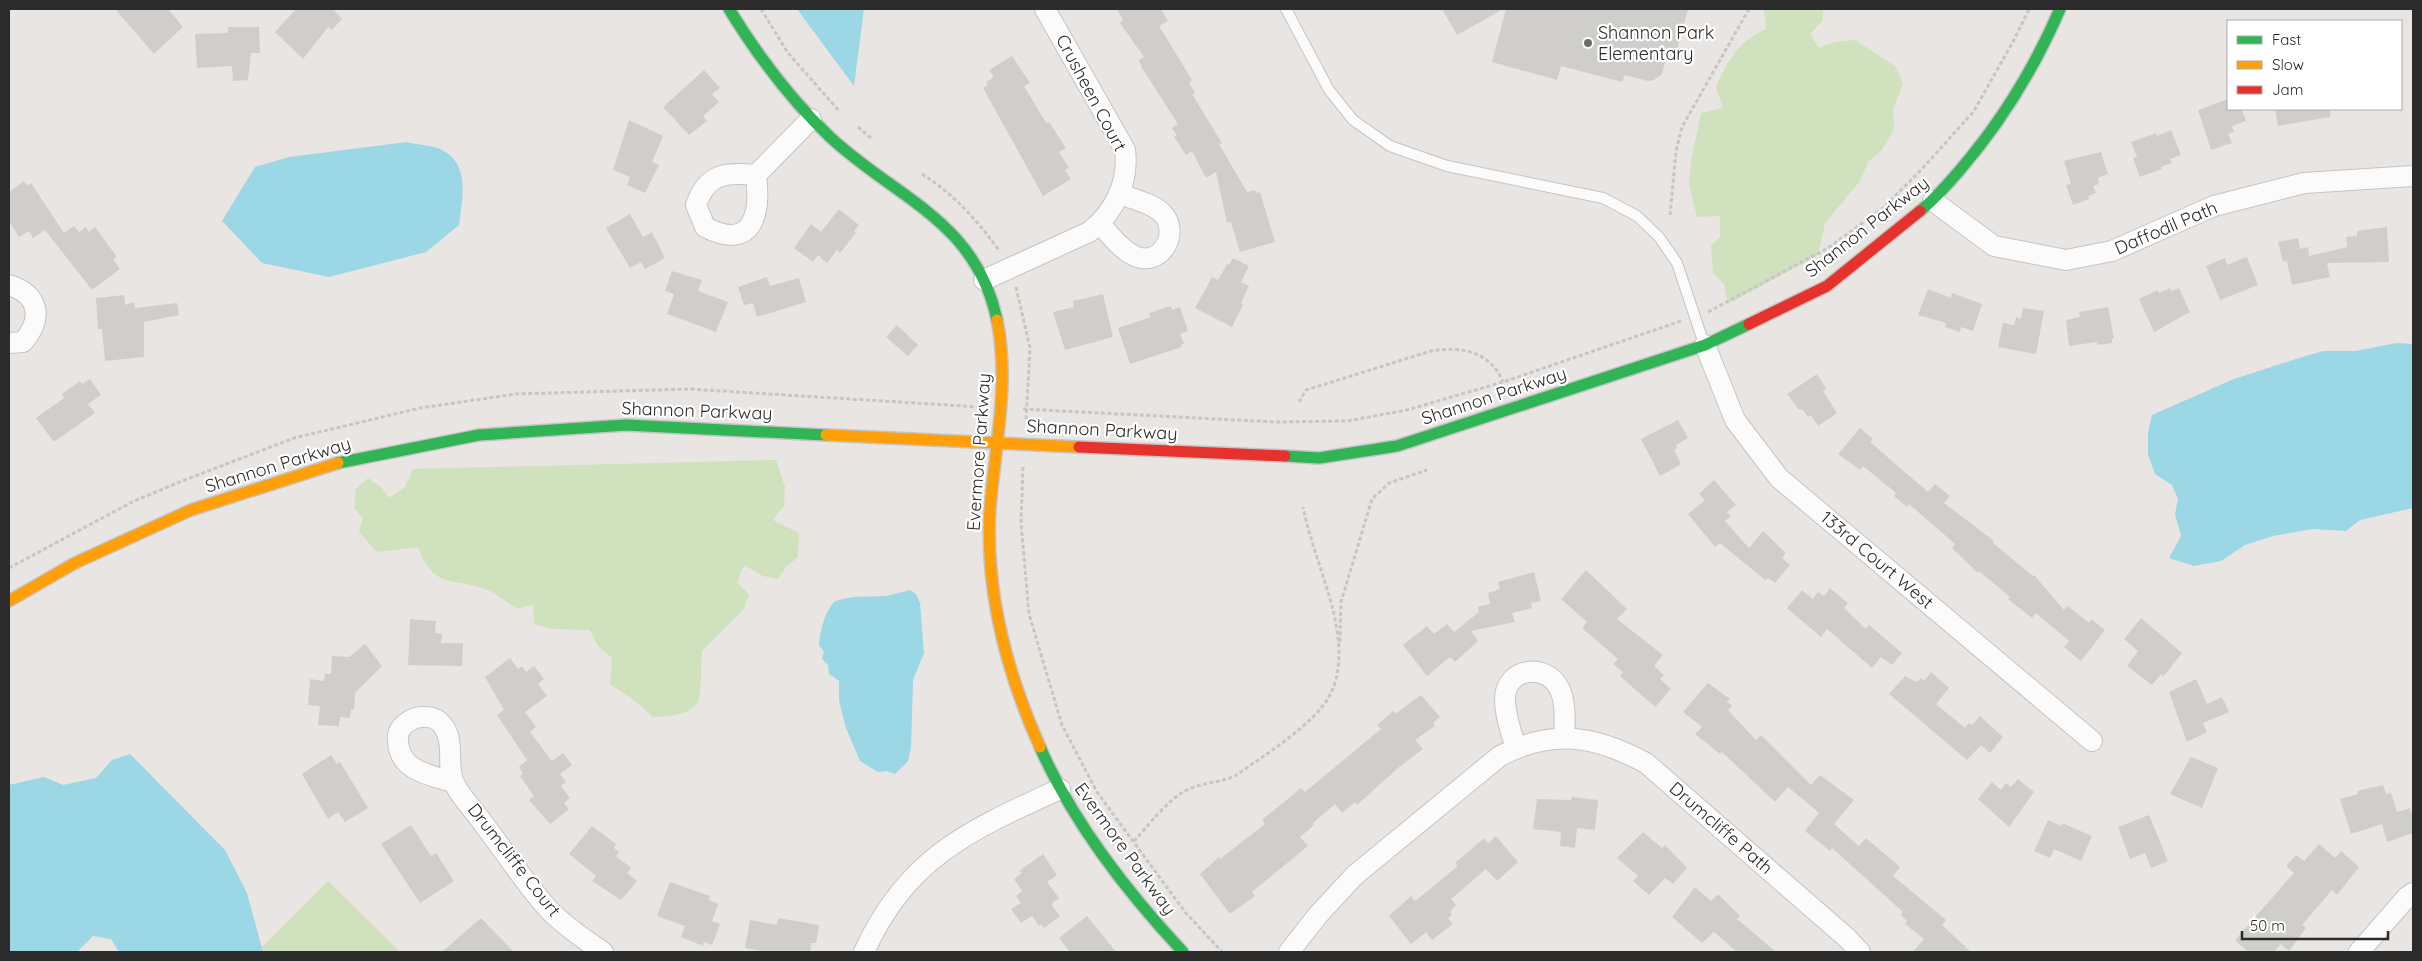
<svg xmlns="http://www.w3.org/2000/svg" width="2422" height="961" viewBox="0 0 2422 961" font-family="Quicksand,sans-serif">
  <rect width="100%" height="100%" fill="#e9e5e2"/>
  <!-- green -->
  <path fill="#cfe1bd" d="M1764 9H1823V20L1810 34 1819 48 1835 42 1855 40 1896 67 1903 84 1893 109 1894 129 1882 150 1868 162 1860 181 1825 223 1818 255 1728 304 1724 284 1713 273 1711 246 1720 236V216L1697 217 1689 185 1691 162 1701 113 1723 108 1716 87C1727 62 1739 40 1766 29Z
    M776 460 785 487 784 506 773 520 799 533 798 557 785 568 778 579 763 576 744 565 737 582 749 595 743 610 702 651C698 697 712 715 653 717L635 701 610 684 612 658 598 646 590 630 551 629 534 624 533 604 518 609C507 603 496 593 485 589 451 577 433 589 418 547L377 552 359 532 363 518 354 508 356 489 368 478 382 488 389 498 405 487 413 469Z
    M328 881 400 952H257Z"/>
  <!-- water -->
  <path fill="#9bd7e5" d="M797 9H864L854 86Z
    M407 142C417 145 433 145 442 150 471 165 462 199 459 225L426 252 329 277 262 263 222 221 255 167 289 157Z
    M2396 343 2413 344V508L2360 520 2346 531 2312 529 2273 536 2245 545 2221 561 2194 566 2169 558 2181 536 2175 514 2178 499 2172 485 2155 474 2148 455V433L2152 415 2234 379 2299 358 2323 351H2356Z
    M910 590 916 594 920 603 924 653 913 680 911 748 908 761 895 774 887 771 878 772 860 761 846 728 839 701V681L829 674 828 665 822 659 824 652 819 645C820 630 825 611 835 601L853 597 886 596Z
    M130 754 225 850 247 893 263 952H119L111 939 93 936 77 952H9V785L44 777 63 785 96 778 112 760Z"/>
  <!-- building -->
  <path fill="#d0cecb" d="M115 9H168L183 27 154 54Z
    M296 9H333L342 19 332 30 328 27 303 59 275 32Z
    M1117 9H1161L1168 21 1159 26 1192 80 1189 83 1195 93 1192 94 1222 143 1219 144 1247 192 1255 190 1256 193 1260 192 1275 242 1240 252 1231 222 1227 223 1216 172 1206 178 1192 151 1186 155 1174 137 1177 135 1172 128 1178 124 1142 68 1139 60 1144 57 1120 23 1123 20Z
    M1442 9H1503L1457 35Z
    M1506 9H1688L1676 53 1668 51 1662 74 1654 80 1648 81 1625 75 1622 82 1561 66 1557 80 1492 62Z
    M228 27H259L260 53H251L248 80 233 81 232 66 197 68 195 34 228 33Z
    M1012 56 1030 83 1024 86 1046 123 1049 122 1066 148 1059 152 1069 168 1065 170 1071 179 1043 196 983 88 988 85 986 82 994 77 989 70Z
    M704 70 720 88 712 94 719 102 703 116 707 121 689 135 663 107Z
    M2228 99V109H2242L2246 121 2232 126 2234 132 2228 134 2232 143 2211 150 2198 110Z
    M2275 109H2330V117L2278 126Z
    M629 120 663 136 652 162 659 165 645 193 627 185 630 177 613 170Z
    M2171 130 2181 155 2170 159 2172 163 2161 167 2162 169 2140 177 2133 158 2137 157 2131 142 2156 133 2157 136Z
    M2101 152 2108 174 2098 178 2099 184 2093 186 2096 193 2088 196 2089 199 2073 205 2066 185 2071 184 2064 161Z
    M24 181 27 186 31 183 64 233 74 226 79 232 86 227 89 232 95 227 117 257 113 259 120 269 92 290 45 230 33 238 29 231 19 237 9 221V192Z
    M839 209 859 225 854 231 856 233 840 253 837 250 827 263 818 255 813 262 794 248 811 224 821 232Z
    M630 214 643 237 652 232 665 258 645 269 641 262 630 268 606 228Z
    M2387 227 2389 262 2327 263 2330 277 2292 285 2287 261 2283 262 2278 242 2298 238 2300 249 2308 247 2309 256 2347 247 2346 237 2357 236V231Z
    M2247 257 2258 285 2220 300 2206 266 2225 258 2227 265Z
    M1233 258 1249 266 1241 282 1249 286 1241 303 1243 305 1232 327 1195 308 1212 277 1218 280 1227 264 1229 265Z
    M672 271 702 280 698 291 728 302 716 332 667 314 674 294 665 291Z
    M767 277 770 286 799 278 806 302 757 317 753 303 744 305 738 287Z
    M2170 288 2171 291 2179 288 2190 312 2154 332 2139 299 2158 290 2159 293Z
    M1928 289 1951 298 1952 293 1982 304 1973 331 1961 327 1960 332 1945 327 1946 323 1918 315Z
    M1103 294 1113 337 1065 350 1053 312 1074 307 1073 301Z
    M124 295 125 305 134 302 135 308 177 303 179 315 144 322V357L105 361 102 329H98L96 298Z
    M1171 306 1172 310 1180 307 1188 331 1180 334 1184 344H1181L1182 347 1130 364 1118 328 1151 317 1149 313Z
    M2108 307 2114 338 2112 339V343L2097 345V342L2069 346 2066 320 2080 317 2079 312Z
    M2023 308 2044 311 2036 354 1998 347 2003 323 2014 325 2016 317 2021 319Z
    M897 325 918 345 908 356 886 337Z
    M1817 374 1826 388 1823 391 1837 413 1818 426 1811 415 1808 417 1802 409 1799 410 1787 394Z
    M90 379 101 395 88 404 95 413 54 442 36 418 64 398 62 394 80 381 82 384Z
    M1678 420 1688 438 1676 445 1677 448 1674 450 1681 464 1660 476 1641 439Z
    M1860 428 1873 439 1870 442 1928 492 1935 484 1950 496 1944 503 1994 541 1993 543 2033 576 2034 575 2064 610 2068 606 2089 623 2091 619 2105 630 2081 661 2064 647 2069 641 2036 613 2032 618 2008 599 2010 597 1979 571 1978 573 1952 548 1955 544 1909 504 1907 507 1894 496 1896 493 1863 466 1860 470 1838 454Z
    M1714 480 1736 505 1727 512 1731 516 1725 521 1749 548 1763 531 1786 553 1782 558 1790 565 1775 583 1768 578 1765 580 1720 543 1715 547 1688 514 1705 500 1699 494Z
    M1586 570 1627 609 1617 619 1663 655 1654 666 1664 675 1660 679 1671 689 1655 707 1620 676 1623 672 1613 664 1618 659 1582 628 1587 622 1561 599Z
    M1534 572 1541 601 1531 603 1532 608 1512 613 1515 622 1471 631 1478 641 1455 662 1450 657 1427 676 1403 645 1427 626 1434 634 1447 624 1454 632 1479 612 1478 607 1490 604 1488 593 1500 589 1498 582Z
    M1830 588 1848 603 1844 608 1866 629 1869 625 1902 653 1892 665 1881 657 1872 668 1827 629 1821 637 1787 608 1802 590 1813 599 1818 592 1824 596Z
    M2141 618 2182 653 2163 677 2162 673 2152 685 2127 666 2138 651 2124 639Z
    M410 619 436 621 435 633 442 634 441 643H463L462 666 408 665Z
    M365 644 382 666 355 693 354 709H351L350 718 340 717 339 726 318 725 320 706 308 705 310 679 324 681 325 674H331L332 656 349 657Z
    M510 658 518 669 522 666 526 672 534 666 544 679 538 684 547 696 525 712 536 727 530 732 552 761 563 753 572 765 560 774 566 782 561 786 570 798 564 803 569 809 550 824 529 800 534 796 520 776 523 774 519 767 527 760 497 715 504 710 485 677Z
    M1931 672 1949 688 1936 704 1965 728 1969 723 1972 725 1980 716 2003 737 1990 753 1981 745 1967 760 1889 694 1905 676 1917 682 1921 678 1924 681Z
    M2196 679 2207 704 2222 697 2229 712 2203 723 2207 732 2187 742 2169 692Z
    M1708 683 1730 699 1727 702 1732 706 1728 710 1756 740 1761 735 1811 785 1820 775 1854 800 1834 824 1859 846 1866 838 1900 867 1893 876 1946 920 1942 925 1971 952H1913L1924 939 1905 924 1907 921 1901 915 1903 912 1832 848 1830 851 1805 831 1819 813 1788 787 1775 802 1722 752 1720 754 1695 734 1702 727 1683 712Z
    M1421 695 1440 717 1433 723 1435 726 1415 740 1423 749 1398 768 1357 805 1355 802 1342 813 1335 804 1313 823 1314 825 1300 837 1308 846 1252 892 1255 896 1230 914 1200 874 1219 857 1220 859 1265 824 1262 820 1301 788 1305 792 1381 729 1377 725 1393 711 1395 714Z
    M331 755 337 764 340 762 368 808 345 822 338 812 328 819 302 774Z
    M2191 757 2218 768 2202 808 2170 794Z
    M2018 779 2034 792 2009 827 1978 799 1992 782 2001 790 2006 783 2011 787Z
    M2383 785 2386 794 2391 793 2397 812 2410 808 2413 818V833L2387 842 2382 824 2351 834 2340 799 2358 794 2357 791Z
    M1572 797 1598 800 1595 830 1577 828 1575 848 1560 846 1561 832 1533 829 1537 799 1571 800Z
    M2149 815 2168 861 2151 868 2145 853 2130 859 2118 827Z
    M2048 820 2061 826 2062 823 2092 836 2081 861 2054 849 2050 858 2034 851Z
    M411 825 431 856 436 853 454 881 420 903 381 844Z
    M592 826 616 844 614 848 619 852 616 856 631 868 627 873 637 881 621 900 592 881 596 876 569 854Z
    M1643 832 1662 848 1665 845 1687 868 1673 884 1665 878 1649 895 1633 881 1638 876 1617 858Z
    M1496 836 1518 862 1497 881 1486 869 1451 899 1456 905 1450 912 1452 915 1448 918 1453 924 1432 940 1426 932 1411 944 1389 916 1411 896 1415 901 1458 866 1455 863 1484 838 1488 843Z
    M2319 844 2335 858 2341 851 2359 867 2337 895 2332 890 2302 925 2306 928 2289 951 2281 944 2274 952H2248L2235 940 2294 873 2286 866 2296 855 2304 861Z
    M1043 854 1057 875 1047 882 1059 898 1051 904 1060 916 1044 928 1041 924 1039 926 1032 916 1021 923 1011 909 1021 903 1016 896 1022 891 1014 879 1022 873 1019 871Z
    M670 882 710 896 709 900 718 904 712 921 720 924 712 945 704 942 703 946 681 937 685 926 657 916Z
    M1695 887 1711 901 1718 894 1740 916 1737 919 1776 952H1737L1714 932 1702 943 1672 917Z
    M1087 916 1116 952H1070L1059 938Z
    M481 918 514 952H442L458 938Z
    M778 918 819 925 816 943H811L810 952H767L745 948 750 920 777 925Z"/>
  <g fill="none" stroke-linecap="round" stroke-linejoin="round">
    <!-- lane casing -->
    <g stroke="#c5c4c4" stroke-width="12">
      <path id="lane" d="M1286 9 1329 90 1353 120 1390 146 1447 166 1603 198 1637 216 1659 237 1677 263 1704 344"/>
    </g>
    <!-- street casing -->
    <g stroke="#c5c4c4" stroke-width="22">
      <path id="street" d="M756 175C761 214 753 252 705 227L696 205C707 173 726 172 756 175L811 119
        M1933 201 1994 246 2066 260 2112 251 2214 206 2304 183 2413 176
        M1100 224C1110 235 1125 255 1141 258 1164 262 1178 232 1164 215 1154 203 1133 200 1119 193
        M984 280 1089 232C1115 212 1129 182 1125 150L1045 9
        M9 285C40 295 43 319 23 342L9 343
        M1705 345 1735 420 1779 478 2092 741
        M1516 748C1511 732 1505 715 1505 699 1505 668 1546 662 1559 688 1566 700 1565 723 1564 737
        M453 782C430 775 399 771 398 741 397 735 399 729 405 724 416 715 435 713 444 727 455 744 446 766 454 783 461 798 476 812 485 826 507 854 527 887 552 913 568 928 585 940 603 952
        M864 952C907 857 970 830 1060 789
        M1289 952 1318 915 1355 875 1500 756C1553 728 1596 736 1646 763L1847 938 1860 952
        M2359 952 2407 897 2413 893"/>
    </g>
    <!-- fast casing -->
    <g stroke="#c5c4c4" stroke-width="14">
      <path id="fast" d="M729 9C758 56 790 99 830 137 895 198 976 220 997 320
        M1920 211C1935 199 1947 185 1960 170 2003 120 2034 69 2060 9
        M1285 456 1319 458 1397 446 1705 345 1749 324
        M338 463 479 435 626 425 826 435
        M1040 747C1072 821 1128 893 1183 952"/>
    </g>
    <!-- slow casing -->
    <g stroke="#c5c4c4" stroke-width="14">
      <path id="slow" d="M997 320C1010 383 995 446 990 509 985 591 1007 673 1040 747
        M826 435 1079 447
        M9 601 75 563 191 510 338 463"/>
    </g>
    <!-- jam casing -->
    <g stroke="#c5c4c4" stroke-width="14">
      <path id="jam" d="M1749 324 1827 286 1920 211
        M1079 447 1285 456"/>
    </g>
    <!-- path -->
    <path stroke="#c6c6c6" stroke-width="3" stroke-dasharray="4 2.5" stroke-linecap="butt" d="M761 9 788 53 840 112
      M858 127 872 139
      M922 174C955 195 978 221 1000 252
      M1670 215 1676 151 1682 127 1749 9
      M1016 287 1030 348 1026 421
      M1708 312 1828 248 1883 208 1921 170 1974 111 2015 38 2029 9
      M1299 402 1306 390 1431 351C1461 346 1490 351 1503 382
      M1023 409 1275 422 1347 421 1407 410 1503 382 1681 321
      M1023 467 1021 523 1029 614 1062 725 1097 792 1185 912 1222 952
      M9 568 134 501 182 481 294 438 420 408 516 394 689 389 979 407
      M1340 642 1341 602 1372 499 1389 483 1427 470
      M1134 841C1149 825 1168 799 1187 790 1203 782 1220 783 1235 776 1262 757 1316 723 1330 695 1344 667 1339 634 1332 606 1323 572 1310 541 1303 507"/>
    <!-- lane -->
    <use href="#lane" stroke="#fcfbfb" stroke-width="10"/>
    <!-- street -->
    <use href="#street" stroke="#fcfbfb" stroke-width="20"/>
    <!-- fast -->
    <use href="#fast" stroke="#30b455" stroke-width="11"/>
    <!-- slow -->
    <use href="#slow" stroke="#ff9f0a" stroke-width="11"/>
    <!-- jam -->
    <use href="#jam" stroke="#e5322d" stroke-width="11"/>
  </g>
  <!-- markers -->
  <circle fill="#6e6c6b" stroke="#fff" stroke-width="2" cx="1588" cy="43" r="5"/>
  <g text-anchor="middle" stroke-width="4.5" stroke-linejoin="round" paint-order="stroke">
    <!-- poi labels -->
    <g font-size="18" fill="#2b2b2b" stroke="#fff" text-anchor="start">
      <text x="1598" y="39">Shannon Park<tspan x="1598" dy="21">Elementary</tspan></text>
    </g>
    <!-- street labels -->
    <g font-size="18" fill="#2b2b2b" stroke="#fff">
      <text transform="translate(1091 93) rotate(62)" y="6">Crusheen Court</text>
      <text transform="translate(1867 227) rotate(-38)" y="6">Shannon Parkway</text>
      <text transform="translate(2166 228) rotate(-23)" y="6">Daffodil Path</text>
      <text transform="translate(1494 396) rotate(-18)" y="6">Shannon Parkway</text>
      <text transform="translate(697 411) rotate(2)" y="6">Shannon Parkway</text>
      <text transform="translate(1102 430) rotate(3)" y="6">Shannon Parkway</text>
      <text transform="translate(979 452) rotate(-86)" y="6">Evermore Parkway</text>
      <text transform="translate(278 465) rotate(-17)" y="6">Shannon Parkway</text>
      <text transform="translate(1877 560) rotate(40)" y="6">133rd Court West</text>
      <text transform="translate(1721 828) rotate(41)" y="6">Drumcliffe Path</text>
      <text transform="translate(1125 849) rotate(54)" y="6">Evermore Parkway</text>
      <text transform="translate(514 860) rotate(52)" y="6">Drumcliffe Court</text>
    </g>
  </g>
  <!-- border -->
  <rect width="2422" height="961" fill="none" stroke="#2b2b2b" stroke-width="20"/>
  <!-- legend -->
  <rect x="2227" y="20" width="175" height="90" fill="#ffffff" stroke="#aaaaaa"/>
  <rect x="2237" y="36" width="25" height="8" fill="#30b455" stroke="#aaaaaa"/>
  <text x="2272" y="45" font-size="15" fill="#2b2b2b">Fast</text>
  <rect x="2237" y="61" width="25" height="8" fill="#ff9f0a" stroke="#aaaaaa"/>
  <text x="2272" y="70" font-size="15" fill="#2b2b2b">Slow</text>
  <rect x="2237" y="86" width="25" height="8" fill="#e5322d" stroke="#aaaaaa"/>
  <text x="2272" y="95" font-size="15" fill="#2b2b2b">Jam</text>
  <!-- scale -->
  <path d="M2242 931v8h146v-8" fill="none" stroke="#2b2b2b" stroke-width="2.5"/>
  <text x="2250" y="931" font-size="15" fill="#2b2b2b" stroke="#ffffff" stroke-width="4" paint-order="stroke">50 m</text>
</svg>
